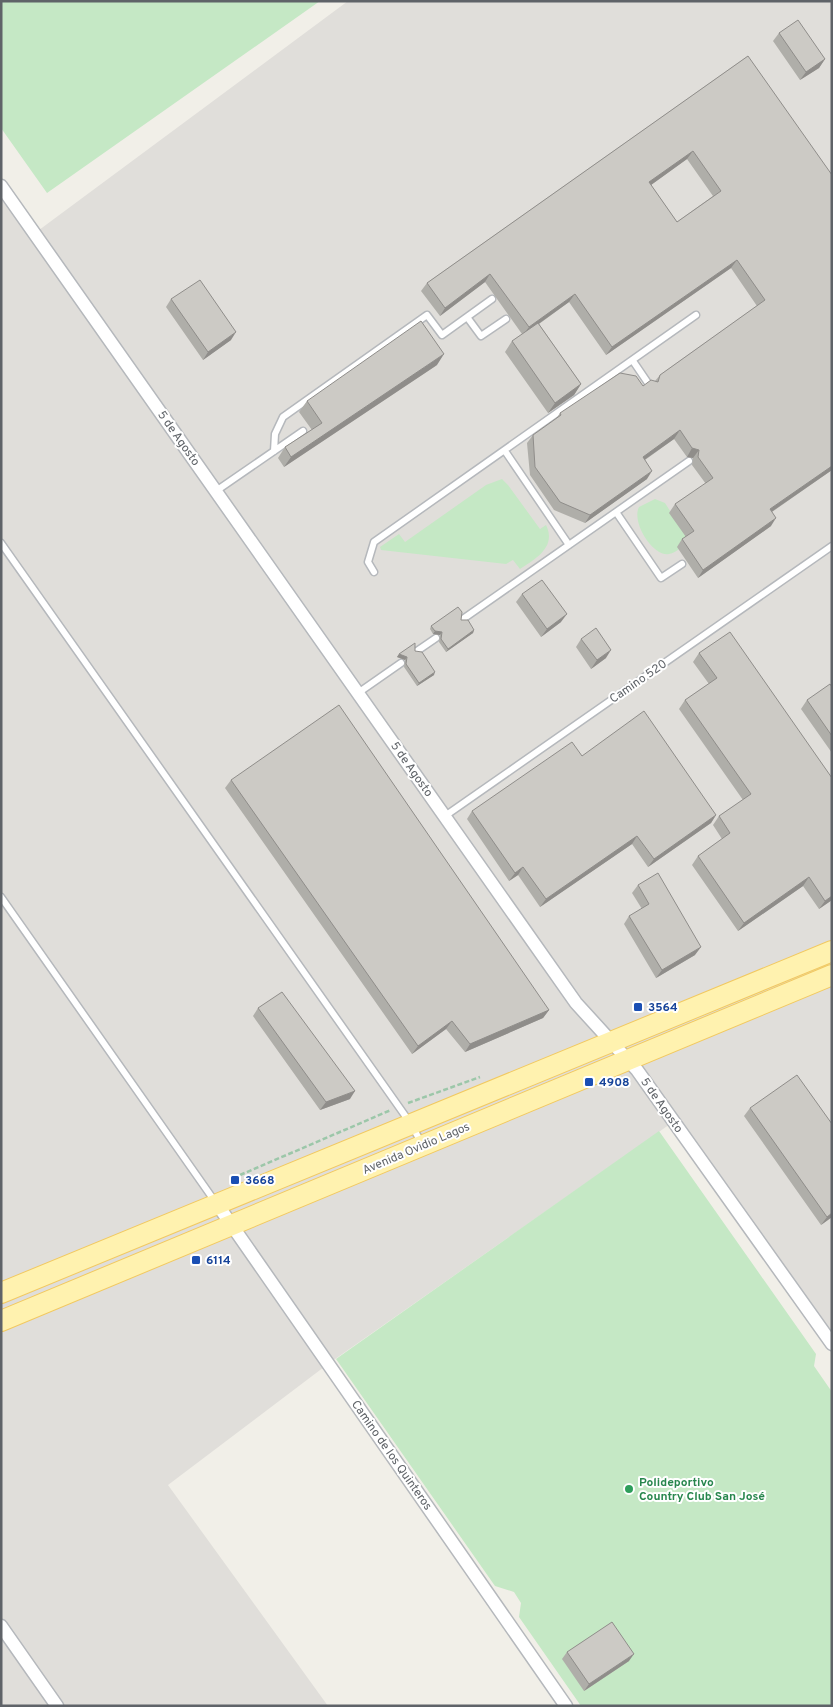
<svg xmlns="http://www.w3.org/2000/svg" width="833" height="1707" viewBox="0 0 833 1707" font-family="Overpass,sans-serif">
  <rect width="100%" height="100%" fill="#f1efe8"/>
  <!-- industrial -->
  <path fill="#e0deda" d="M348 1H832V1344L673 1122 328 1364 168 1485 328 1706H1V186L35 233Z"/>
  <!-- green -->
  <path fill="#c5e8c5" d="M1 1H320L47 193 1 128Z
    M502 479 508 485 540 529 546 525C557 547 535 559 520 569L513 560 506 564 381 550 380 547 399 534 405 542 486 485Z
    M655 499 665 503 688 539C683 545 677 553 669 554 653 557 631 522 639 507Z
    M659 1131 816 1354 814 1366 832 1392V1706H581L519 1617 521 1603 514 1592 495 1586 336 1359Z"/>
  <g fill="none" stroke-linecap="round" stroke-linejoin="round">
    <!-- lane casing -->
    <g stroke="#b5b8bc" stroke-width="9">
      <path id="lane" d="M467 317 481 336 506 319
        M633 361 650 386
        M274 451 275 434 283 417 427 315 442 335 492 299
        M505 451 569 545
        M216 491 303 431
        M616 512 661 578 682 564
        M1 543 411 1124 422 1144
        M374 572 368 562 374 542 696 315
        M463 619 689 461
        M417 651 436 638
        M358 693 401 663
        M445 816 832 546
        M1 897 216 1203"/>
    </g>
    <!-- street casing -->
    <g stroke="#b5b8bc" stroke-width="15">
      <path id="street" d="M1 186 576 1003 637 1070 832 1344
        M217 1204 566 1706
        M1 1626 57 1706"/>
    </g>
    <!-- primary casing -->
    <g stroke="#f2c960" stroke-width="22">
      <path id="primary" d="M1 1293 832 951
        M1 1321 832 975"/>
    </g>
    <!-- path -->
    <path stroke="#9cc7a9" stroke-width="2.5" stroke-dasharray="5 2.5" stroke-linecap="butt" d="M408 1103 480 1077
      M240 1175 391 1110"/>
    <!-- lane -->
    <use href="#lane" stroke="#fff" stroke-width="6"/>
    <!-- street -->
    <use href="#street" stroke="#fff" stroke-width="12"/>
    <!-- primary -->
    <use href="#primary" stroke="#fff2af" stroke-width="20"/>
  </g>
  <!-- wall -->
  <path fill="#afaea9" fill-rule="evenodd" d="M779 33 825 59 819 68 800 80 773 41Z
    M748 56 832 470 772 512 771 526 698 578 677 547 682 539 686 537 669 513 675 504 706 484 692 465 693 458 687 457 674 439 645 460 647 479 585 523 554 510 530 475 527 443 533 435 556 419 560 413 643 386 655 381 660 375 757 306 731 268 606 355 569 302 539 324 581 384 574 395 548 413 505 352 512 341 522 334 485 282 440 316 421 291 427 283ZM687 159 713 196 677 222 651 185Z
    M171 299 231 340 203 360 166 307Z
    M437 365 284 467 278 458 285 447 312 430 299 412 307 401Z
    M522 594 561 622 541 637 516 602Z
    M461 620 474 630 473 633 446 652 439 642 440 635 433 634 430 629 431 626Z
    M581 639 606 658 591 669 576 647Z
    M415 651 434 675 417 686 404 667 405 660 397 657 399 654Z
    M699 653 832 778V900L819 909 803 886 738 931 692 865 698 856 722 839 713 825 719 816 743 800 679 709 685 700 709 684 693 662Z
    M832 687V753L801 709 807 700Z
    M582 756 716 815 711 823 648 867 632 844 540 907 518 875 509 881 467 819 472 811Z
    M231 780 549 1010 543 1018 465 1052 446 1029 412 1054 225 788Z
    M638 885 695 955 656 978 624 924 629 916 642 909 632 893Z
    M258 1008 350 1099 320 1110 253 1016Z
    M750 1108 832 1217 821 1225 744 1116Z
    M567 1652 629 1661 584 1691 562 1659Z"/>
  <!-- shaded-wall -->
  <path fill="#8f8d8a" d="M825 59 819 68 800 80 806 72Z
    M693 151 687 159 644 190 649 182Z
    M737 260 731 268 606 355 612 347Z
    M490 274 485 282 440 316 445 308Z
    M575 294 569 302 523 335 529 327Z
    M236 332 231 340 203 360 208 352Z
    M444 354 437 365 284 467 291 457Z
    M581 384 574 395 548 413 555 403Z
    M680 430 674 439 637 465 643 457Z
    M692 448 699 450 693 458 687 457Z
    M832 466V470L764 517 770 509Z
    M652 471 647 479 585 523 590 515Z
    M776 518 771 526 698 578 703 570Z
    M567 614 561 622 541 637 547 629Z
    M474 630 473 633 446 652 448 649Z
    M435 631 442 632 440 635 433 634Z
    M611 650 606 658 591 669 597 660Z
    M399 654 407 657 405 660 397 657Z
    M435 672 434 675 417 686 419 683Z
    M716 815 711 823 648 867 654 859Z
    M637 836 632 844 540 907 546 899Z
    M523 867 518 875 509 881 515 873Z
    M809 877 803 886 738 931 744 923Z
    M832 896V900L819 909 825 901Z
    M701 947 695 955 656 978 662 970Z
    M549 1010 543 1018 465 1052 470 1044Z
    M452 1021 446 1029 412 1054 418 1046Z
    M355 1091 350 1099 320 1110 326 1102Z
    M832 1213V1217L821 1225 827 1217Z
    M634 1654 629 1661 584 1691 589 1684Z"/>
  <!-- building -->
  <path fill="#cccac5" stroke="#8f8d8a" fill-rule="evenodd" d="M798 20 825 59 806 72 779 33Z
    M748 56 832 175V466L770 509 776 518 703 570 682 539 694 531 675 504 713 478 698 457 699 450 692 448 680 430 643 457 652 471 590 515 560 502 535 467 533 435 561 415 560 413 620 373 636 376 643 386 651 380 658 382 660 375 765 300 737 260 612 347 575 294 529 327 490 274 445 308 427 283ZM693 151 721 191 677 222 649 182Z
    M200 280 236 332 208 352 171 299Z
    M421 321 444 354 291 457 285 447 322 423 307 401Z
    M538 323 581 384 555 403 512 341Z
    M542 580 567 614 547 629 522 594Z
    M458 607 462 612 461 620H468L474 630 448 649 441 639 442 632 435 631 431 626Z
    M596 628 611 650 597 660 581 639Z
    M730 632 832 778V896L825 901 809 877 744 923 698 856 730 833 719 816 751 794 685 700 717 678 699 653Z
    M415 643V651L422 652 435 672 419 683 406 664 407 657 399 654Z
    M830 684 832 687V736L807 700Z
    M339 705 549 1010 470 1044 452 1021 418 1046 231 780Z
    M644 711 716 815 654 859 637 836 546 899 523 867 515 873 472 811 572 742 582 756Z
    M658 873 701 947 662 970 629 916 649 904 638 885Z
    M282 992 355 1091 326 1102 258 1008Z
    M797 1075 832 1124V1213L827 1217 750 1108Z
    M612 1622 634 1654 589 1684 567 1652Z"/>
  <!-- markers -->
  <g fill="#1a4fb4" stroke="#fff" stroke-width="2">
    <rect x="633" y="1002" width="10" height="10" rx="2.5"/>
    <rect x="584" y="1077" width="10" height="10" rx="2.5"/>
    <rect x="230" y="1175" width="10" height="10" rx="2.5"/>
    <rect x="191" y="1255" width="10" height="10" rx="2.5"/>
  </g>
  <circle fill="#2e9e5b" stroke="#fff" stroke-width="2" cx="629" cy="1489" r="5"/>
  <g text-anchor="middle" stroke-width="4" stroke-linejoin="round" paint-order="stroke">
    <!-- street labels -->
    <g font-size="12" fill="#5f6368" stroke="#fff">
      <text transform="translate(179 438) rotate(55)" y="4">5 de Agosto</text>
      <text transform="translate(638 681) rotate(-35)" y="4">Camino 520</text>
      <text transform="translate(412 769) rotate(55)" y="4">5 de Agosto</text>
      <text transform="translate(662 1105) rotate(55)" y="4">5 de Agosto</text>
      <text transform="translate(416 1148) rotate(-23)" y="4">Avenida Ovidio Lagos</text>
      <text transform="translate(392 1455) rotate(55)" y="4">Camino de los Quinteros</text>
    </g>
    <!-- transit labels -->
    <g font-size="12" font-weight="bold" fill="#164399" stroke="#fff" text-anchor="start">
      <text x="648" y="1011">3564</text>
      <text x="599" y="1086">4908</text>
      <text x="245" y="1184">3668</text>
      <text x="206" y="1264">6114</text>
    </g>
    <!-- leisure labels -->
    <g font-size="12" font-weight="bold" fill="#27864d" stroke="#fff" text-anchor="start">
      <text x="639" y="1486">Polideportivo<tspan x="639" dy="14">Country Club San José</tspan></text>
    </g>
  </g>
  <!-- border -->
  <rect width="833" height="1707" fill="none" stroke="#5f6368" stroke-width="5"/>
</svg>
